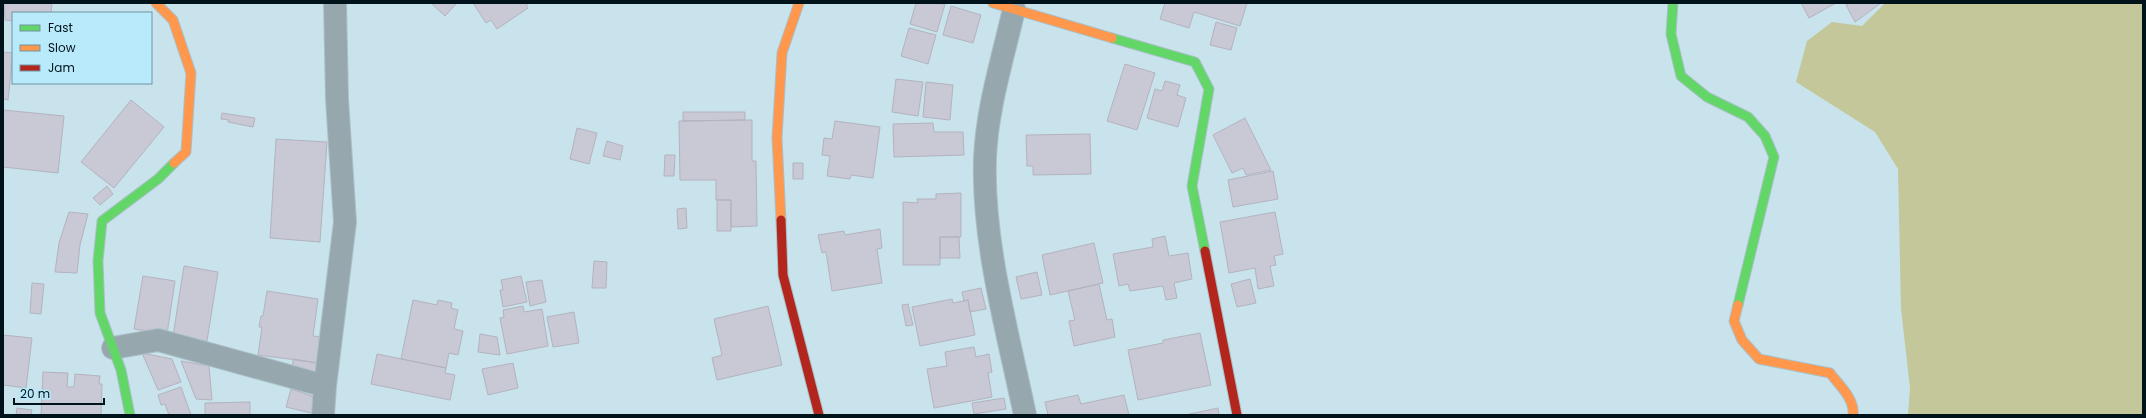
<svg xmlns="http://www.w3.org/2000/svg" width="2146" height="418" viewBox="0 0 2146 418" font-family="Poppins,sans-serif">
  <rect width="100%" height="100%" fill="#c8e3ec"/>
  <!-- forest -->
  <path fill="#c3c79a" d="M1885 3H2143V415H1908L1910 388 1901 309 1898 169 1875 132 1796 82 1807 41 1832 22 1862 26Z"/>
  <!-- building -->
  <path fill="#c9c9d5" stroke="#b3b3bf" d="M4 3H52L51 13H13V21L5 20Z
    M431 3H457L445 16Z
    M473 3H529L526 5 528 8 497 29 491 20 486 23Z
    M916 3 945 4 937 32 910 24Z
    M1165 3H1247L1240 26 1194 12 1189 28 1160 19Z
    M1801 3H1836L1809 18Z
    M1850 3H1881L1855 22 1846 5Z
    M951 6 981 15 973 43 943 35Z
    M1216 22 1237 28 1231 50 1210 45Z
    M909 28 936 35 928 64 901 56Z
    M3 52 13 53 8 100 3 99Z
    M1125 64 1155 73 1137 130 1107 121Z
    M896 79 923 82 918 116 892 112Z
    M1165 81 1180 85 1177 95 1186 98 1178 127 1147 118 1155 89 1162 91Z
    M926 82 953 85 950 120 923 117Z
    M131 100 164 127 114 188 81 162Z
    M3 110 64 116 58 173 3 167Z
    M683 112H745V120L683 121Z
    M222 113 255 118 253 127 228 122 229 120 221 119Z
    M1245 118 1271 170 1246 175 1243 168 1232 173 1213 135Z
    M752 120V161H756L757 226 731 227V200H716V180H680L679 121Z
    M835 121 880 127 873 178 851 175 850 179 827 176 830 156 822 155 824 138 832 139Z
    M933 123 934 132H963L964 155 894 157 893 124Z
    M577 128 597 133 589 164 570 159Z
    M1090 134 1091 174 1033 175V166H1027L1026 135Z
    M276 139 327 142 320 242 270 238Z
    M607 141 623 146 620 160 603 156Z
    M665 155H675L674 176H664Z
    M793 163H803V179H793Z
    M1273 171 1278 199 1233 207 1228 180Z
    M107 186 113 194 100 205 93 198Z
    M961 193V237H940V265H903V202L918 203 917 199H936V194Z
    M717 200H731V231H717Z
    M686 208 687 228 678 229 677 209Z
    M69 212 88 214 80 245 77 273 55 272 59 243Z
    M1275 212 1283 254 1274 256 1276 265 1270 266 1274 286 1258 289 1255 268 1229 273 1220 222Z
    M880 229 882 248 877 249 882 283 832 291 826 252 822 253 818 235 844 231 845 235Z
    M1165 236 1169 256 1188 253 1192 279 1174 283 1177 298 1166 300 1163 286 1130 291 1128 284 1119 286 1113 254 1153 247 1152 239Z
    M940 237H959L960 258H940Z
    M1094 243 1103 283 1050 295 1042 255Z
    M594 261 607 262 606 288H592Z
    M184 266 218 272 207 341 173 336Z
    M1037 272 1042 295 1021 299 1016 277Z
    M143 276 175 281 167 334 134 329Z
    M521 276 527 302 503 307 500 290H503L501 280Z
    M1250 279 1256 303 1237 307 1231 284Z
    M542 280 546 302 530 306 526 282Z
    M32 283 44 284 41 314 30 313Z
    M1099 284 1107 320 1112 319 1115 337 1074 346 1069 321 1075 320 1068 291Z
    M981 288 986 309 970 312 968 300 964 301 962 292Z
    M267 291 318 299 313 336 322 337 319 363 258 355 262 327H259L261 316H263Z
    M952 299 953 303 968 300 975 335 920 346 912 307Z
    M413 300 437 305 438 300 452 303 451 308 458 310 454 329 463 331 458 355 449 353 446 368 401 359Z
    M908 304 913 325 906 326 902 305Z
    M523 306 524 312 542 309 548 346 507 354 500 318 504 317 503 310Z
    M768 306 782 365 717 380 712 358 722 355 714 319Z
    M574 312 579 343 553 347 547 317Z
    M1200 333 1211 385 1138 400 1128 350 1163 343V340Z
    M480 334 497 337 500 355 478 352Z
    M3 335 32 338 26 388 3 385Z
    M974 347 976 357 989 354 992 372 988 373 992 397 934 408 927 369 947 366 945 352Z
    M142 353 172 359 181 382 158 390Z
    M377 354 446 368 445 373 455 375 450 400 371 384Z
    M293 359 323 364 312 377 292 372Z
    M181 361 209 366 212 400 196 399Z
    M513 363 518 388 488 395 482 369Z
    M43 372 68 373 67 387H74L75 374 100 376 99 384H102L101 415H41Z
    M181 387 191 415H169L165 404 161 405 158 395Z
    M291 389 312 396 315 414 286 407Z
    M1078 395 1081 404 1124 395 1129 415H1048L1045 402Z
    M1004 398 1006 409 974 414 972 403Z
    M250 402V415H205V403Z
    M17 408 32 410 31 415H16Z
    M1218 408 1219 415H1185Z"/>
  <g fill="none" stroke-linecap="round" stroke-linejoin="round">
    <!-- street casing -->
    <g stroke="#abc0c8" stroke-width="24">
      <path id="street" d="M1014 9C1003 58 987 108 985 158 982 242 1008 333 1025 415
        M113 348 158 340 325 386
        M323 415 325 386 345 222 337 99 335 3"/>
    </g>
    <!-- fast casing -->
    <g stroke="#abc0c8" stroke-width="11">
      <path id="fast" d="M1673 3 1671 34 1681 76 1707 97 1748 117 1765 136 1774 157 1738 305
        M1112 38 1195 62 1209 89 1192 186 1205 251
        M130 415 121 370 100 313 98 261 102 221 158 179 174 163"/>
    </g>
    <!-- slow casing -->
    <g stroke="#abc0c8" stroke-width="11">
      <path id="slow" d="M156 3 173 20 191 73 186 152 174 163
        M993 3 1112 38
        M781 220 777 138 782 53 799 3
        M1738 305 1734 321 1742 340 1759 359 1830 373C1839 385 1855 399 1853 415"/>
    </g>
    <!-- jam casing -->
    <g stroke="#abc0c8" stroke-width="11">
      <path id="jam" d="M781 220 783 275 819 415
        M1205 251 1237 415"/>
    </g>
    <!-- street -->
    <use href="#street" stroke="#96a8ae" stroke-width="22"/>
    <!-- fast -->
    <use href="#fast" stroke="#63d668" stroke-width="9"/>
    <!-- slow -->
    <use href="#slow" stroke="#ff974d" stroke-width="9"/>
    <!-- jam -->
    <use href="#jam" stroke="#b3261e" stroke-width="9"/>
  </g>
  <!-- border -->
  <rect width="2146" height="418" fill="none" stroke="#00131a" stroke-width="8"/>
  <!-- legend -->
  <rect x="12" y="12" width="140" height="72" fill="#b9eafb" stroke="#6f94a1"/>
  <rect x="20" y="25" width="20" height="6" fill="#63d668" stroke="#6f94a1"/>
  <text x="48" y="32" font-size="12" fill="#00131a">Fast</text>
  <rect x="20" y="45" width="20" height="6" fill="#ff974d" stroke="#6f94a1"/>
  <text x="48" y="52" font-size="12" fill="#00131a">Slow</text>
  <rect x="20" y="65" width="20" height="6" fill="#b3261e" stroke="#6f94a1"/>
  <text x="48" y="72" font-size="12" fill="#00131a">Jam</text>
  <!-- scale -->
  <path d="M14 398v6h90v-6" fill="none" stroke="#00131a" stroke-width="2"/>
  <text x="20" y="398" font-size="12" fill="#00131a" stroke="#b9eafb" stroke-width="3" paint-order="stroke">20 m</text>
</svg>
